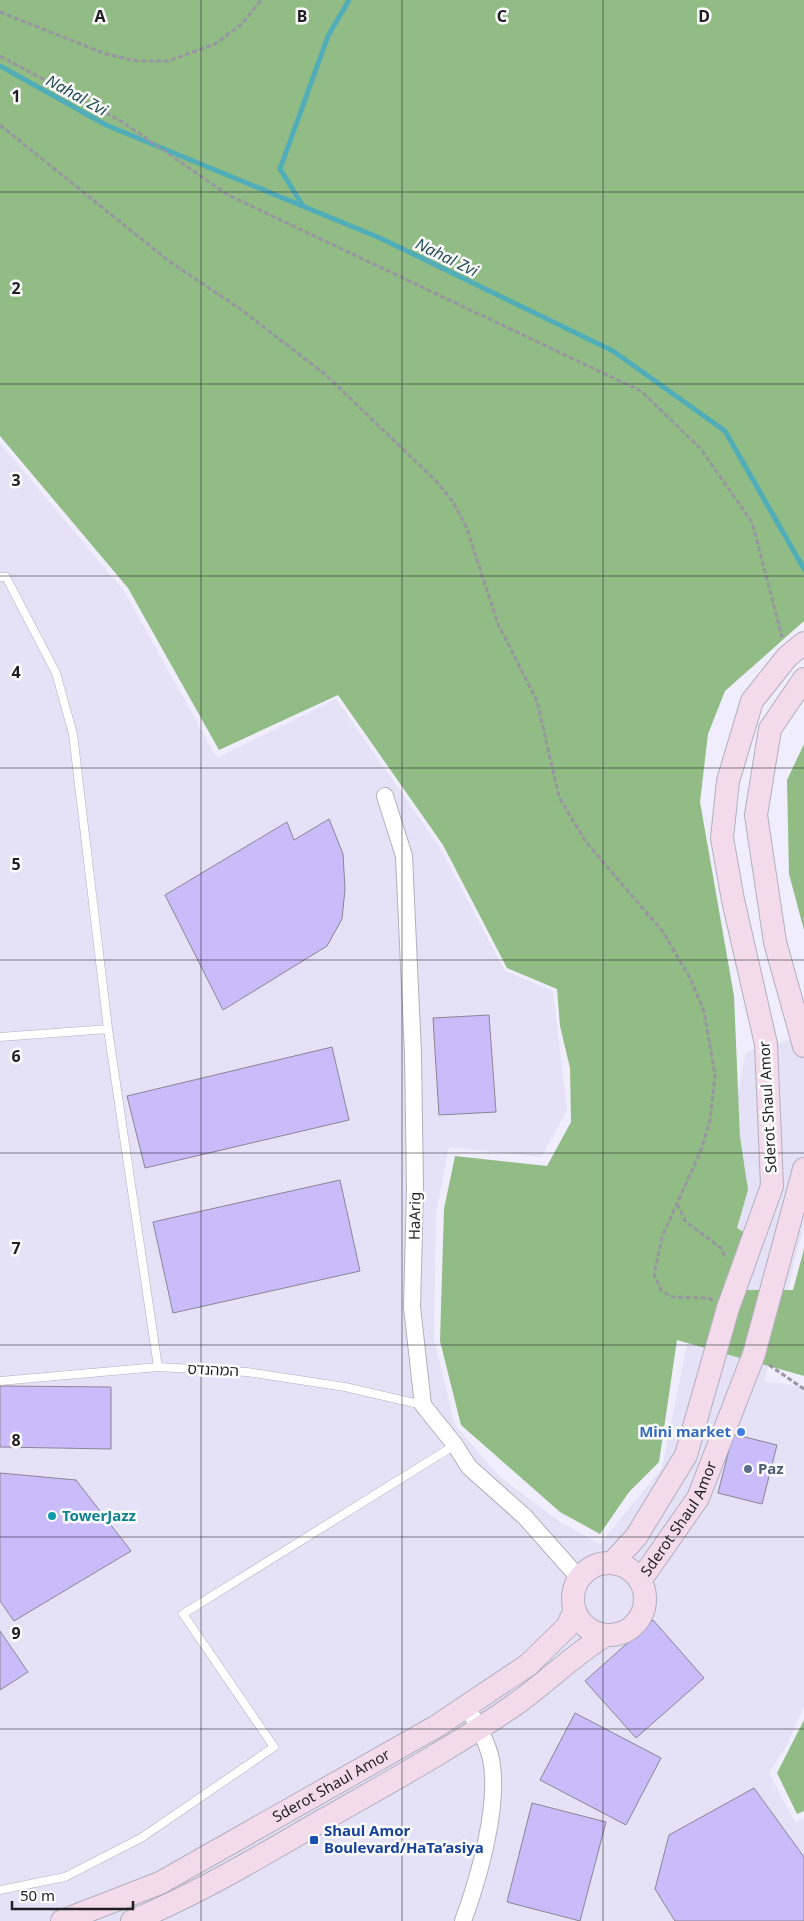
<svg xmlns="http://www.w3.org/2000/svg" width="804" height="1921" viewBox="0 0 804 1921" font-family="'Noto Sans','Noto Sans Hebrew',sans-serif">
  <rect width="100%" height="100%" fill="#f0eefc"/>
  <!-- built -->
  <path fill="#e5e2f7" d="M0 443 124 591 217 758 336 699 439 846 505 971 553 991 567 1110 541 1157 449 1147 436 1213 434 1339 455 1425 500 1477 560 1522 600 1544 662 1468 746 1052 804 1036V1225L764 1382 804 1386V1706L787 1745 769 1773 795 1822 804 1818V1921H0Z"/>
  <!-- forest -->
  <path fill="#92bc85" d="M0 0H804V621L725 691 708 734 700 802 734 996 740 1137 748 1190 737 1228 747 1234 743 1290H793L804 1249V1376L677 1340 659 1462 629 1492 600 1534 560 1512 461 1425 440 1341 444 1209 455 1156 547 1166 571 1122 570 1068 560 1026 557 989 507 968 443 845 338 695 219 750 128 588 0 436Z
    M804 744V930L789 874 787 780Z
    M804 1720V1811L797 1814 777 1773Z"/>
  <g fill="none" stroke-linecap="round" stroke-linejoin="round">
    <!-- stream -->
    <path stroke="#51adb8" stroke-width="5" d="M0 66 106 125 380 238 613 351 725 431 804 569
      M303 206 280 169 328 36 349 0"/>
  </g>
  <!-- building -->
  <path fill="#c9bcfb" stroke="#898693" d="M329 819 343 854 345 889 342 919 327 946 223 1010 165 895 287 822 294 840Z
    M489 1015 496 1112 439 1115 433 1018Z
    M332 1047 349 1120 145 1168 127 1096Z
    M340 1180 360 1271 173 1313 153 1222Z
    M0 1386 111 1387V1449L0 1447Z
    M733 1434 777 1445 762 1504 718 1493Z
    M0 1473 76 1480 131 1551 14 1621 0 1601Z
    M653 1620 704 1678 636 1738 585 1681Z
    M0 1631 28 1672 0 1690Z
    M575 1713 661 1758 626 1825 540 1780Z
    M754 1788 804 1857V1921H675L655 1889 669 1835Z
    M532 1803 606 1822 580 1921 507 1902Z"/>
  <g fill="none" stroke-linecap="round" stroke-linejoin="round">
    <!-- lane casing -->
    <g stroke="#b2afbd" stroke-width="9">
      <path id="lane" d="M0 577H6L56 673 73 734 108 1029 158 1367
        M0 1037 108 1029
        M0 1381 158 1367 247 1372 345 1387 423 1405
        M0 1890 65 1877 141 1838 274 1747 183 1614 455 1445"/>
    </g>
    <!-- street casing -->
    <g stroke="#b2afbd" stroke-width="18">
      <path id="street" d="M385 796 404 856 413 1054 415 1189 412 1307 423 1405 455 1445 469 1467 525 1517 579 1578
        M463 1921C479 1878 500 1804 491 1759 487 1741 476 1723 467 1707"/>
    </g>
    <!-- secondary casing -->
    <g stroke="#b2afbd" stroke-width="24">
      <g id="secondary">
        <path d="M804 679 770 729 756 815 775 942 804 1046"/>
        <circle cx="609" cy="1599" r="36"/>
        <path d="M612 1563 636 1537 686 1455 728 1308 772 1186 766 1044 733 900 722 838 728 781 752 701 787 657 804 643"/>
        <path id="s1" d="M640 1581 698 1498 754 1354 804 1169"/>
        <path id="s2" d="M62 1921 160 1883 437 1726 528 1665 567 1627 574 1612"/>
        <path d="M132 1921C200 1893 262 1855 325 1819 388 1783 450 1749 510 1708 543 1686 571 1656 606 1635"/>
      </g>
    </g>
    <!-- path -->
    <path stroke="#9896a0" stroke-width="3" stroke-dasharray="5 2.5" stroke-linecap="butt" d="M0 12 106 54 137 61H168L215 44 242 24 261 0
      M0 56 121 121 228 195 641 391 700 448 752 522 782 637
      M0 125 170 262 239 308 326 375 437 482 453 502 466 526 498 624 537 701 559 797 586 842 663 932 691 980 704 1011 715 1075 710 1120 701 1150 662 1237 654 1274 661 1290 672 1297 708 1298 713 1300
      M677 1204 686 1222 721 1248 726 1259
      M769 1365 804 1389"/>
    <!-- lane -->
    <use href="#lane" stroke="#fff" stroke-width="8"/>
    <!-- street -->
    <use href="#street" stroke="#fff" stroke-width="16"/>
    <!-- secondary -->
    <use href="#secondary" stroke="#f3dbec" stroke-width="22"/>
  </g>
  <!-- grid -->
  <path fill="none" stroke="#1f1e23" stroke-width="1" stroke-opacity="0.55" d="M201 0V1921M402 0V1921M603 0V1921M0 192H804M0 384H804M0 576H804M0 768H804M0 960H804M0 1153H804M0 1345H804M0 1537H804M0 1729H804"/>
  <!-- markers -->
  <circle fill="#3f7fe0" stroke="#fdfdfd" stroke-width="2" cx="741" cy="1432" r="5"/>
  <circle fill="#5c6f8a" stroke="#fdfdfd" stroke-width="2" cx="748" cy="1469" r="5"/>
  <circle fill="#0f9aa8" stroke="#fdfdfd" stroke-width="2" cx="52" cy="1516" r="5"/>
  <rect fill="#1a4fb4" stroke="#fdfdfd" stroke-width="2" x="309" y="1835" width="10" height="10" rx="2.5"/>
  <g text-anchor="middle" stroke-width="5" stroke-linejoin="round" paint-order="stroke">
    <!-- street labels -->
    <g font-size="15" fill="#1f1e23" stroke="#fdfdfd">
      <text transform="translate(768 1107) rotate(-93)" y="5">Sderot Shaul Amor</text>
      <text transform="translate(415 1216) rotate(-89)" y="5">HaArig</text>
      <text transform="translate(213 1370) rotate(3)" y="5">המהנדס</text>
      <text dy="5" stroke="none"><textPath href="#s1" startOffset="74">Sderot Shaul Amor</textPath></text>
      <text dy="5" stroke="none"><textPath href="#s2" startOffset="302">Sderot Shaul Amor</textPath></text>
    </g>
    <!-- shop labels -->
    <g font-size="15" font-weight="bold" fill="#366cbe" stroke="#fdfdfd" text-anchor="end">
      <text x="731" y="1437">Mini market</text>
    </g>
    <!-- service labels -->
    <g font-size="15" font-weight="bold" fill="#4e5e75" stroke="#fdfdfd" text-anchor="start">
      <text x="758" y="1474">Paz</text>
    </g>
    <!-- culture labels -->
    <g font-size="15" font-weight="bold" fill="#0d838f" stroke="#fdfdfd" text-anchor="start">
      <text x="62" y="1521">TowerJazz</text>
    </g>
    <!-- transit labels -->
    <g font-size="15" font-weight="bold" fill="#164399" stroke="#fdfdfd" text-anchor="start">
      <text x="324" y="1836">Shaul Amor<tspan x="324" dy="17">Boulevard/HaTa’asiya</tspan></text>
    </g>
    <!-- water labels -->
    <g font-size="16" font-style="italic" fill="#254f54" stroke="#fdfdfd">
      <text transform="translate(77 95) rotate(29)" y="6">Nahal Zvi</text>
      <text transform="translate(447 257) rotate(26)" y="6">Nahal Zvi</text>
    </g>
  </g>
  <g font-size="16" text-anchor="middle" font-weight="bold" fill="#1f1e23" stroke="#fdfdfd" stroke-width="5" stroke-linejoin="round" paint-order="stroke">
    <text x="100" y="22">A</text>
    <text x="302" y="22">B</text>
    <text x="502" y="22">C</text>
    <text x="704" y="22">D</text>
    <text x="16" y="102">1</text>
    <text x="16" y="294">2</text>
    <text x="16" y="486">3</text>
    <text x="16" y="678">4</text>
    <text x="16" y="870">5</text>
    <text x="16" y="1062">6</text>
    <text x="16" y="1254">7</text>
    <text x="16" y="1446">8</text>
    <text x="16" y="1639">9</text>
  </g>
  <!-- scale -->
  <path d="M12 1901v8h121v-8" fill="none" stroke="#1f1e23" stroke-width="2.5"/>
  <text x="20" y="1901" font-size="15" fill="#1f1e23" stroke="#fdfdfd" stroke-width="4" paint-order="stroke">50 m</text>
</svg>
